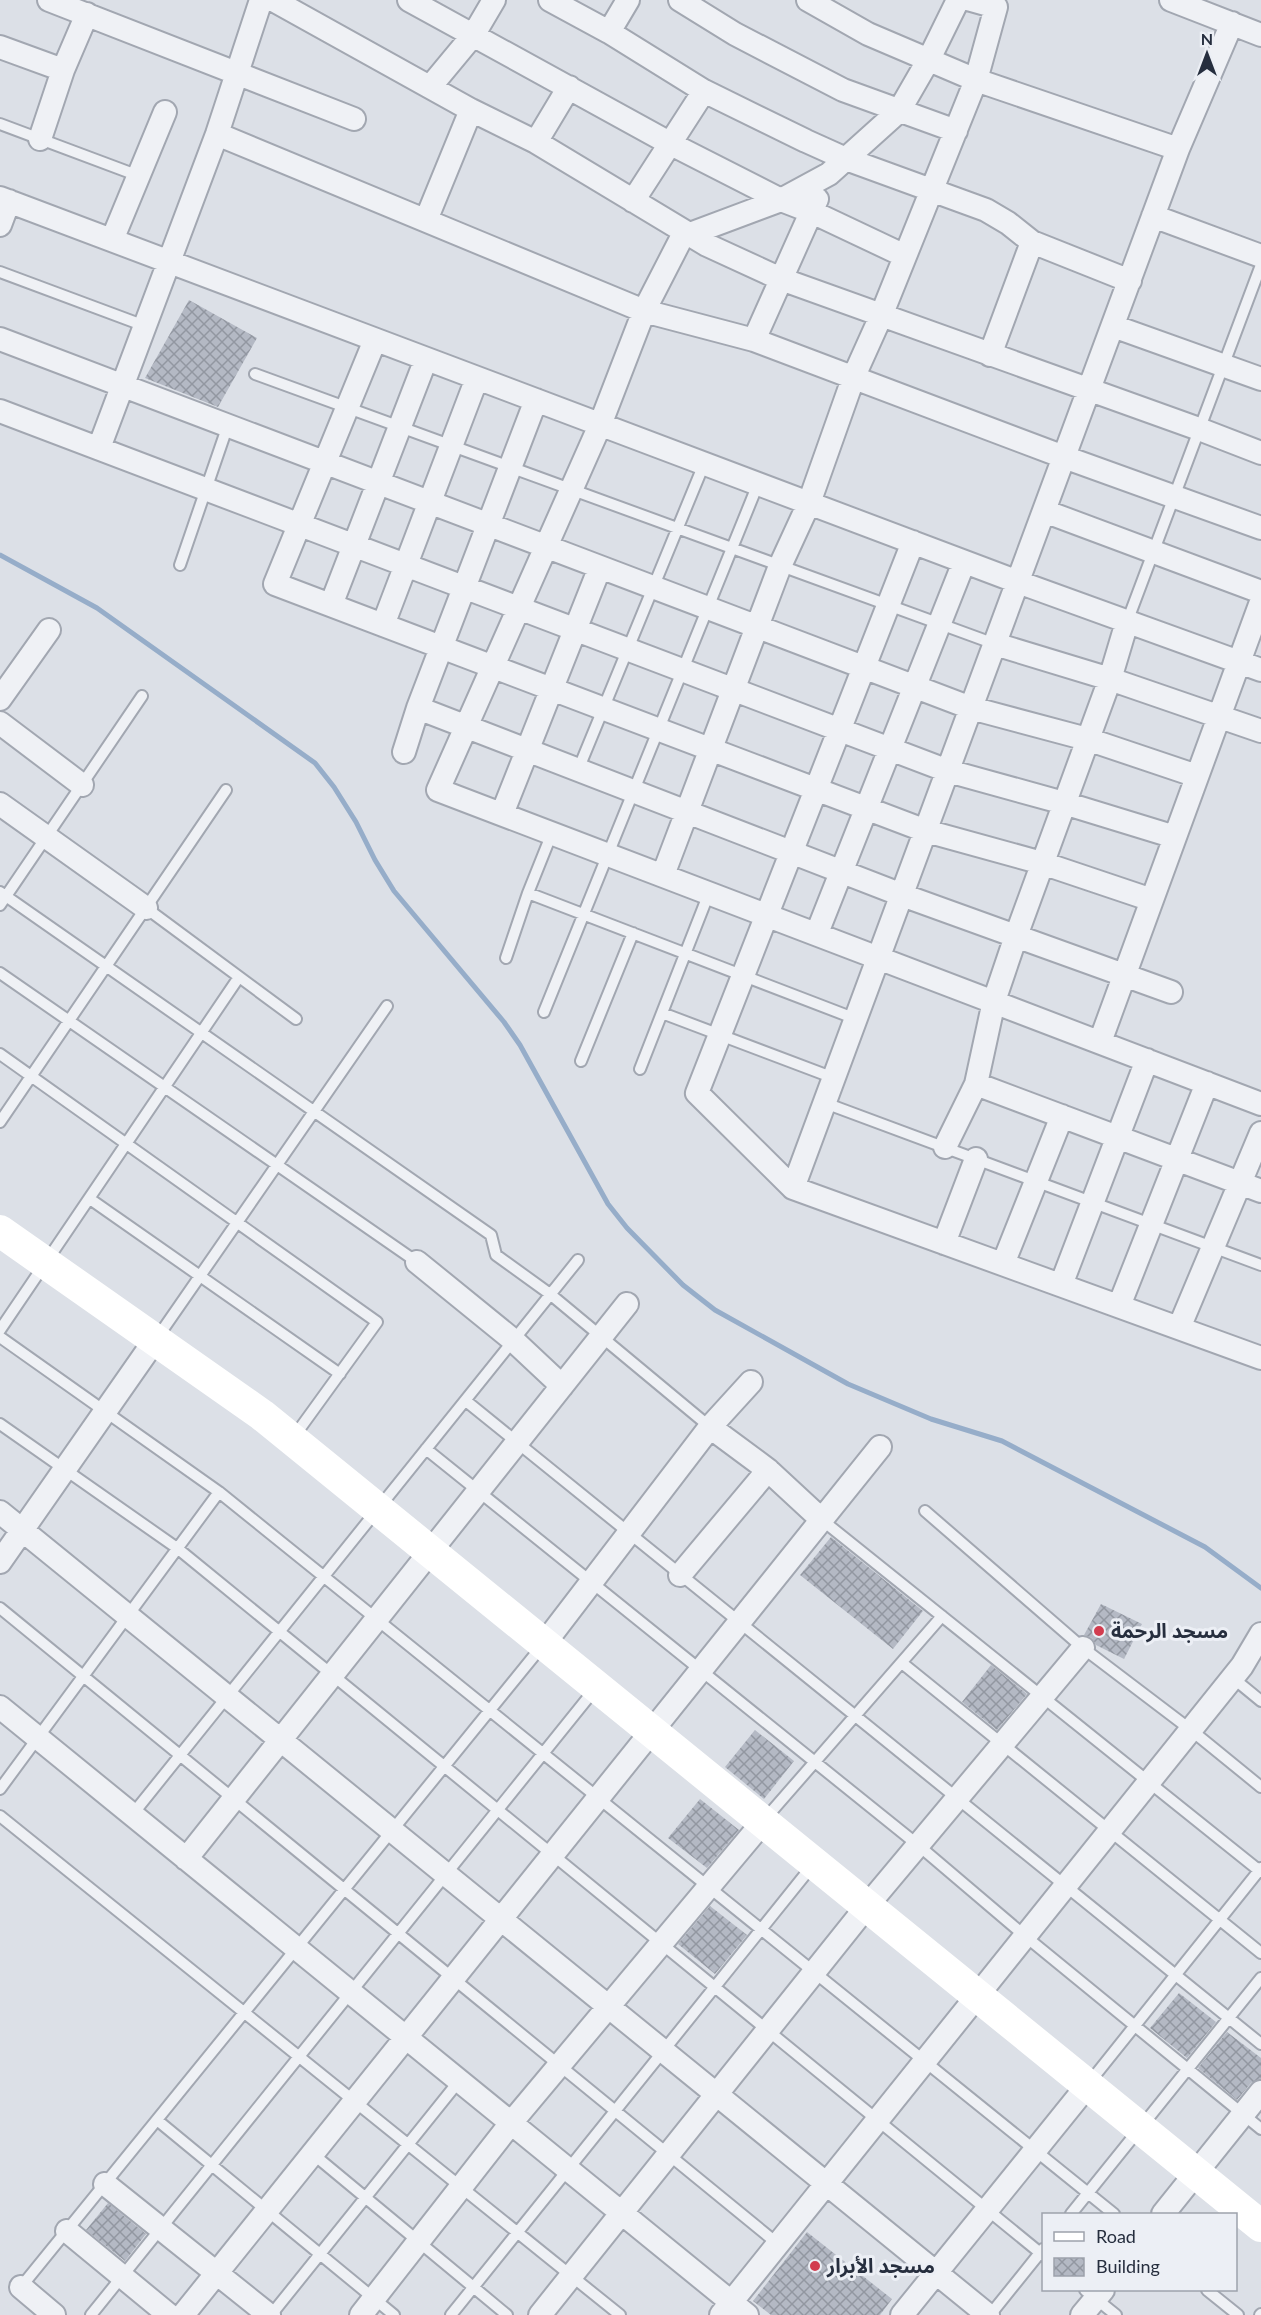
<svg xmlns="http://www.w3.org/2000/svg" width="1261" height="2315" viewBox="0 0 1261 2315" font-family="Lato,'Noto Sans Arabic',sans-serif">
  <defs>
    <pattern id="building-cross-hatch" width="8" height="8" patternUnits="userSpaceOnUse" patternTransform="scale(1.5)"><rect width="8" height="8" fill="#b4b9c4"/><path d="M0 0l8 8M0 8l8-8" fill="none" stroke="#9297a1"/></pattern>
  </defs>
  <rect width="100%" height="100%" fill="#dce0e7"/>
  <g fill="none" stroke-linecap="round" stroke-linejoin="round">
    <!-- stream -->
    <path stroke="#96adc9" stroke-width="5" d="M0 555 97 608 315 763 334 787 356 822 375 860 394 891 504 1022 520 1045 608 1204 627 1228 683 1285 715 1310 848 1384 931 1419 1002 1441 1205 1547 1261 1588"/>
  </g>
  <!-- building -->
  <path fill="url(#building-cross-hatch)" d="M189 300 257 338 218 407 145 378Z
    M831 1537 923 1611 893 1649 800 1575Z
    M1101 1604 1142 1624 1124 1659 1096 1645 1092 1638 1084 1635Z
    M991 1665 1027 1694 997 1730 962 1702Z
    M755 1730 794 1761 764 1799 725 1767Z
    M700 1799 739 1830 707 1868 668 1838Z
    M710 1906 747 1935 715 1974 678 1944Z
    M1179 1993 1216 2022 1187 2058 1150 2028Z
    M1227 2032 1261 2058V2079L1251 2083 1237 2100 1198 2068Z
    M108 2203 146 2234 125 2261 86 2230Z
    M807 2232 892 2299 880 2315H771L753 2301Z"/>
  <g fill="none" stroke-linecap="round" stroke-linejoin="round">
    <!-- lane casing -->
    <g stroke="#a2a7b1" stroke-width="14">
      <path id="lane" d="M0 124 139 176
        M0 272 145 326
        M255 374 995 644
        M180 565 228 425
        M1127 622 1261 265
        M578 770 704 464
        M0 892 491 1235 496 1255 550 1294 710 1427
        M528 893 856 1019
        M0 905 142 696
        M146 908 296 1019
        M506 958 528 893 552 833
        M0 973 417 1262
        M544 1012 758 484
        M662 1013 834 1078
        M0 1054 377 1322 293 1438
        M581 1061 633 933
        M640 1069 709 893
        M825 1103 1261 1265
        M0 1122 226 790
        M90 1199 340 1374
        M0 1330 239 977
        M0 1337 219 1492 1114 2214
        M157 1338 387 1006
        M466 1401 1261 2044
        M0 1424 177 1548 1044 2256
        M426 1449 918 1845 1025 1936 1261 2129
        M925 1511 1083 1648 1191 1730 1261 1787
        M822 1520 1261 1872
        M0 1608 778 2244
        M902 1663 1261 1953
        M1233 1678 1261 1701
        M0 1789 219 1492
        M132 1815 578 1260
        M0 1816 620 2315
        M765 1819 942 1616
        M1089 2083 1261 1868
        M157 2120 394 2315
        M313 2154 507 2315
        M1071 2214 1261 1978
        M21 2287 542 1646
        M1085 2290 1116 2315
        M1207 2290 1238 2315
        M91 2315 595 1689
        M271 2315 459 2081
        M451 2315 812 1866
        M990 2315 1043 2249
        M1260 2315 1261 2314"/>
    </g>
    <!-- street casing -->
    <g stroke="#a2a7b1" stroke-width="26">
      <path id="street" d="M49 0 354 119
        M273 0 471 110 536 142 707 245 781 279 1199 429 1261 453
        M409 0 671 144 781 200 812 212 905 256
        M550 0 609 32 704 91 806 141 846 159 986 210 1008 223 1032 242 1130 281
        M680 0 735 34 843 90 956 131
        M808 0 868 34 976 80 1178 149
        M958 0 929 59 899 111 829 174 781 200 682 237 644 311 600 425 438 790 1261 1104
        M1171 0 1261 35
        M609 32 628 0
        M0 47 63 70
        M430 87 474 34 494 0
        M217 134 644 311 754 340 1064 457 1261 528
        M40 139 63 70 87 14
        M536 142 569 87
        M0 198 1018 582 1261 670
        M633 201 704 91
        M1153 216 1261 256
        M426 220 471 110
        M0 225 9 201
        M112 240 165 112
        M1113 326 1261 379
        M0 339 971 708 1087 739 1197 776
        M375 340 275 584 926 831 1042 863 1152 900
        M754 340 817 199
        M990 355 1032 242
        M0 411 948 771 1064 803 1175 837
        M99 448 217 134 261 0
        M1044 511 1261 592
        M913 542 697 1093 793 1188 1261 1358
        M331 605 426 359
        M383 625 477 378
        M995 644 1110 679 1261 731
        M0 699 49 630
        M418 708 902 895 1171 992
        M0 723 82 785
        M404 752 418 708 536 400
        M0 804 146 908
        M502 814 600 567
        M663 875 780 566 809 503 854 376 881 316 976 80 996 7 971 0
        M817 933 964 562
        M1100 1042 1261 602
        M976 1084 1261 1191
        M945 1147 976 1084 994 1001 1016 936 1110 679 1127 622
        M793 1188 1178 149 1232 23
        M944 1243 976 1159
        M417 1262 513 1340 562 1386
        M1003 1264 1062 1116
        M1061 1285 1147 1060
        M1119 1306 1207 1083
        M1179 1328 1261 1133
        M710 1427 768 1470 822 1520
        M0 1512 988 2315
        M0 1562 155 1340
        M680 1575 768 1470
        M544 1644 710 1427 751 1382
        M0 1707 747 2315
        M186 1859 627 1304
        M105 2184 269 2315
        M1163 2214 1261 2092
        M67 2231 169 2315
        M21 2287 54 2315
        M183 2315 880 1447
        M361 2315 511 2123 763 1822
        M540 2315 867 1906 1083 1648
        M721 2315 1242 1666 1261 1634
        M902 2315 1087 2086
        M1082 2315 1103 2290"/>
    </g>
    <!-- lane -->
    <use href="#lane" stroke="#eff1f5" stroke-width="10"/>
    <!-- street -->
    <use href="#street" stroke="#eff1f5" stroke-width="22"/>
    <!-- secondary -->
    <path stroke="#fff" stroke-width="32" d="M0 1231 262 1415 1261 2226"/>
  </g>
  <!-- markers -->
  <g fill="#d23c4f" stroke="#eceff5" stroke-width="2">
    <circle cx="1099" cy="1631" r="6"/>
    <circle cx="815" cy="2266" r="6"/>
  </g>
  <g text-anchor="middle" stroke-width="6" stroke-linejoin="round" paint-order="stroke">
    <!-- poi labels -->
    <g font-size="20" font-weight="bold" fill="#262e3e" stroke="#eceff5" text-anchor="start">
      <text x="1111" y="1638">مسجد الرحمة</text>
      <text x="827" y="2273">مسجد الأبرار</text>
    </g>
  </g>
  <!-- legend -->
  <rect x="1042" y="2213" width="195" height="78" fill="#eceff5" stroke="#9da2ac" stroke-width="1.5"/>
  <rect x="1054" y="2232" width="30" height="9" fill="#ffffff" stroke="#9da2ac" stroke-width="1.5"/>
  <text x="1096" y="2243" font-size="18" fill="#262e3e">Road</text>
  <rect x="1054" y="2258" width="30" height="18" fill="url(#building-cross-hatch)" stroke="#9da2ac" stroke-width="1.5"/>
  <text x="1096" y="2273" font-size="18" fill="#262e3e">Building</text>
  <!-- north arrow -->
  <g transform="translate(1207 54)" stroke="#eceff5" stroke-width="4.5" paint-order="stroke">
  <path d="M0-4.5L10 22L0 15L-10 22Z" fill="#262e3e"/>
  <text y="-9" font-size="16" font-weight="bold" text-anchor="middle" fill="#262e3e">N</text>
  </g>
</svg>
